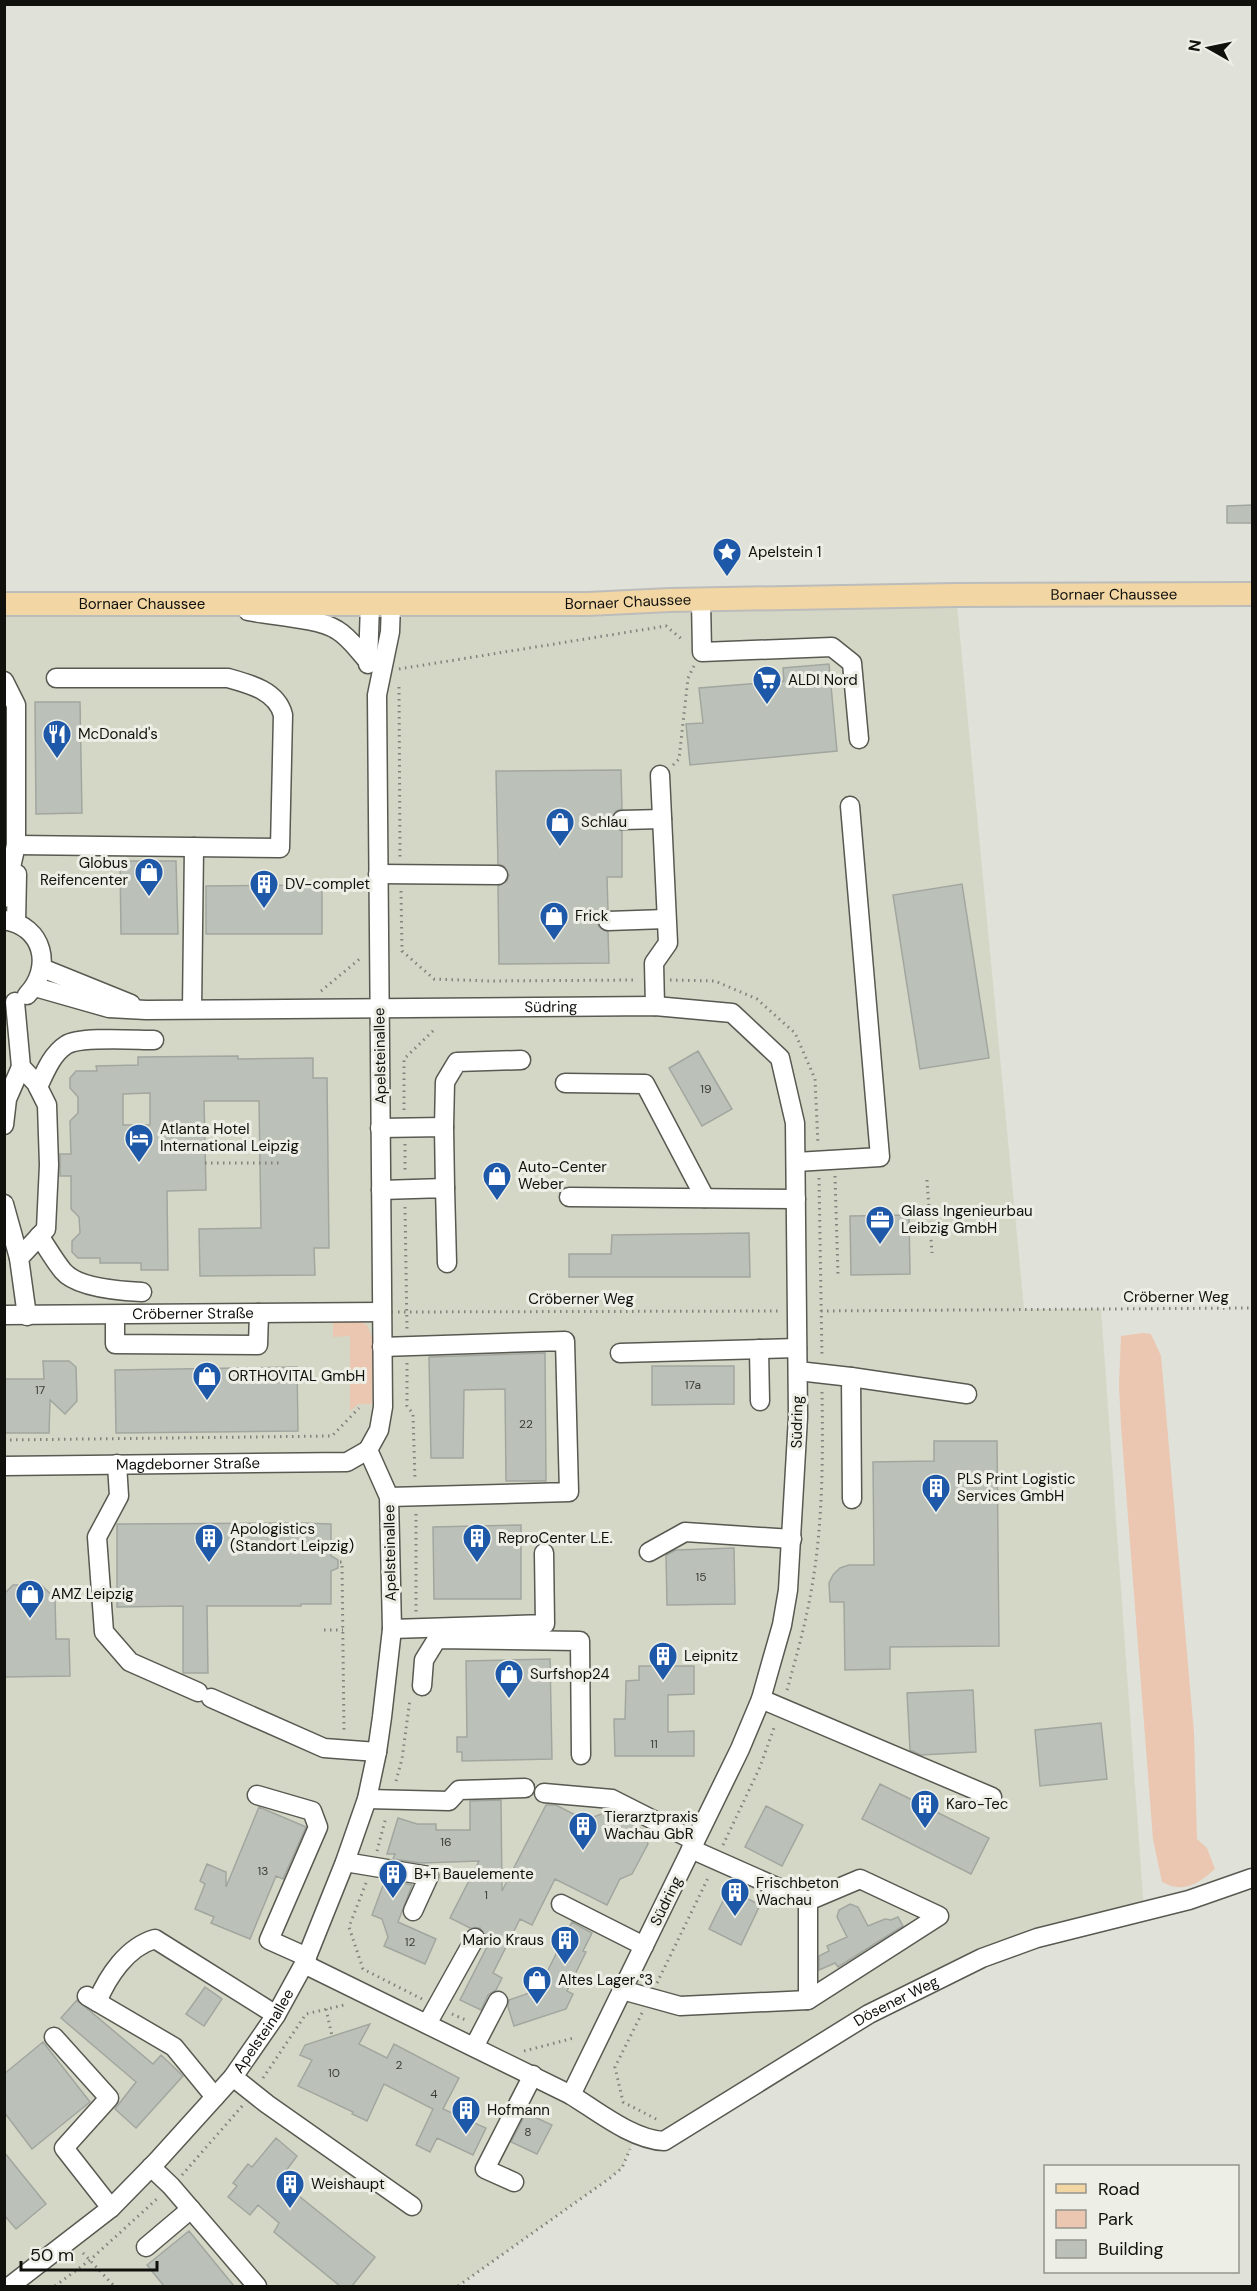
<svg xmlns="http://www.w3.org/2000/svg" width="1257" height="2291" viewBox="0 0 1257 2291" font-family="'DM Sans',sans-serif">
  <rect width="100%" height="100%" fill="#e0e1d8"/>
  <!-- built -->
  <path fill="#d5d7c6" d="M956 595 1024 1309H1101L1144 1911 982 1958 680 2132 636 2135 622 2168 610 2178 458 2286H5L4 604Z"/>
  <!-- green -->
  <path fill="#ebc6b0" d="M333 1322H361L367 1325 372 1337V1404H358L350 1411V1336L333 1337Z
    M1143 1333 1151 1334 1161 1356 1194 1733 1197 1839 1207 1848 1215 1869C1199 1883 1184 1894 1162 1882L1153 1839 1121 1426 1119 1385 1121 1336Z"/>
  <!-- building -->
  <path fill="#bbc1b9" stroke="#a1a79f" stroke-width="1.5" fill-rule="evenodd" d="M1252 505V523H1227V506Z
    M829 664 837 751 690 765 686 724 703 723 699 688 784 681 783 668Z
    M35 702H80L82 813 36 814Z
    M621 770 622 809 616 811 611 820 613 826 622 831V877H607L608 910 602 912 597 921 599 927 608 932 609 963 499 964 498 886 507 881 509 875 504 866 498 864 496 771Z
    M120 861H176L178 934H121Z
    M962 884 989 1058 920 1069 893 895Z
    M322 885V934H206V886Z
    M698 1051 732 1109 702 1126 669 1068Z
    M238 1056V1059L313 1058V1078H327L329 1248H314L315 1275 200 1276 199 1229 261 1228 259 1101H204L206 1190 167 1191 168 1270H141V1263H100V1258H78L72 1252V1241L80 1233 79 1217 71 1209V1176H60V1154H71L70 1121 78 1113V1097L70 1088V1078L76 1071H97L96 1066 138 1065V1057ZM150 1093V1125H123V1094Z
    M909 1215 910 1274 851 1275 850 1216Z
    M749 1233 750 1277H569V1254H611L612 1235Z
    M545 1353 546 1481H506L505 1389 464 1390 463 1458H431L429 1357Z
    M43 1361H69L76 1367 77 1401 65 1414 50 1400 49 1433H4V1379H44Z
    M652 1366H734V1404L652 1405Z
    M297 1367 298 1431 116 1433 115 1370Z
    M934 1441H997L999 1646 890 1647V1669L845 1670 844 1602H830L829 1583 833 1575 840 1568 849 1565H874L873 1462 934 1461Z
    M301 1523 331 1524V1556L338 1560V1568L331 1571V1604H301V1606H207L208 1673H183V1606L117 1607V1524Z
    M521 1525V1599H434L433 1527Z
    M734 1548 735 1604 667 1605 666 1555 676 1550Z
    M13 1585H41L55 1598 56 1639H69L70 1676 4 1677V1594Z
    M550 1659 552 1759 462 1761V1752H457V1737H467L466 1661Z
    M639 1666H694V1694L668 1695V1732L694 1731V1756H615L614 1719H625L626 1681 639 1680Z
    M973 1690 976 1752 921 1755 910 1750 907 1693Z
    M1101 1723 1107 1779 1040 1786 1035 1730Z
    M880 1784 989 1838 971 1874 862 1819Z
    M501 1800 502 1891 546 1805H556L585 1820 607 1812 644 1830 648 1844 632 1874 620 1879 607 1905 555 1879 532 1925 520 1919 493 1973 502 1978 496 1990 488 1995 481 2010 460 2000 491 1939 486 1936 480 1928H470L450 1918 479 1861 421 1863 393 1859 395 1854H387L398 1818 417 1824H436V1830H470V1801Z
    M766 1806 803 1825 782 1866 745 1847Z
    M259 1807 306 1827 283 1879 276 1876 250 1939 211 1923 214 1917 195 1909 205 1884 200 1881 207 1864 226 1872V1887Z
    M385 1880 412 1885 398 1922 436 1939 425 1964 384 1946 388 1937 382 1919 372 1915Z
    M729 1889 760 1905 741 1945 709 1929Z
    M850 1904 858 1907 868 1926 885 1919 891 1920 898 1917 903 1926 838 1967 835 1963 819 1970V1956L829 1951 827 1946 847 1937 837 1917 839 1910Z
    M572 1922 592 1933 583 1951 586 1952 567 1991 573 1994 566 2009 514 2026 508 2007 509 2000 538 1990Z
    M205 1987 222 1999 204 2026 186 2014Z
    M77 2000 153 2064 161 2055 183 2076 136 2128 115 2109 136 2082 61 2018Z
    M370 2024 359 2044 387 2058 394 2044 459 2078 443 2109 486 2128 473 2155 437 2138 430 2152 416 2145 433 2109 384 2084 367 2121 352 2114 353 2112 298 2086 312 2060 300 2055 305 2045Z
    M43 2042 90 2102 32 2149 4 2112V2074Z
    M526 2113 552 2125 537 2154 511 2142Z
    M276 2138 297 2156 279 2180 375 2257 352 2286H340L274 2232 279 2223 258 2205 250 2215 228 2197 237 2186 233 2183 248 2164 252 2167Z
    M4 2152 46 2204 16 2229 4 2215Z
    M189 2231 234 2286H164L147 2265Z"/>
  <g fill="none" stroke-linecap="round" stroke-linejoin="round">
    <!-- minor casing -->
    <g stroke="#585951" stroke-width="21">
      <g id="minor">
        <path d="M701 600 702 652 832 647 852 663 859 739"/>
        <path d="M248 611C272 616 318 618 337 630 349 637 358 650 367 660"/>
        <path d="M368 664 370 604"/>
        <path d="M4 681 16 705V845L4 898"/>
        <path d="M622 820 662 819"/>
        <path d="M16 845 280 848 283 715C277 691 250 684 228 678H56"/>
        <path d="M378 874 498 875"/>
        <path d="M4 920C44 926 53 968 27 995"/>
        <path d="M608 921 666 919"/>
        <path d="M16 923 17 874"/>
        <path d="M42 968 131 1004"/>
        <path id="s1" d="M35 987 109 1008 146 1010 655 1006 732 1013 780 1058 795 1123 798 1417 788 1590 782 1625 772 1660 761 1699 740 1749 571 2095 304 1964"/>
        <path d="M15 1002 21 1067 36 1083 47 1105 49 1165 46 1229 19 1258 27 1316"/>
        <path d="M655 1006 654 963 668 943 660 775"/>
        <path d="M192 1009 194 847"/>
        <path d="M565 1083 645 1084 705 1198"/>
        <path d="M38 1087C45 1072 52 1054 66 1045 80 1036 135 1040 154 1040"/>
        <path d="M4 1125 7 1099 21 1067"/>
        <path d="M444 1127 445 1082 457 1062 521 1060"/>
        <path d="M380 1128 444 1127 445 1188"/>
        <path d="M796 1162 880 1157 850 806"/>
        <path d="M381 1190 445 1188 447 1263"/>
        <path d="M569 1197 796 1199"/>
        <path d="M4 1204 19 1258"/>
        <path d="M39 1236C47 1247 54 1260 63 1271 77 1288 121 1291 142 1292"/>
        <path id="s2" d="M4 1315 382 1312"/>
        <path d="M115 1315V1344L258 1345 259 1313"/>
        <path d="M382 1347 565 1341 569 1492 389 1497"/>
        <path d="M759 1349 760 1401"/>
        <path d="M620 1353 797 1348"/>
        <path d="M798 1371 851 1377 852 1499"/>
        <path d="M851 1377 967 1394"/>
        <path d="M368 1450 379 1430 383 1407 377 695 390 632 391 604"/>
        <path d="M117 1464 119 1496 97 1537 104 1632 130 1662 198 1692"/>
        <path id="s3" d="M4 1466 347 1462 368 1450"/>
        <path d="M649 1552 685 1532 792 1539"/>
        <path d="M392 1629 545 1624 544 1553"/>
        <path d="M422 1686 424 1660 437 1639 580 1641 581 1755"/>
        <path d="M211 1698 324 1748 377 1752"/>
        <path d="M761 1699 992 1797"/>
        <path d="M544 1793 612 1799 695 1841"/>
        <path d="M257 1795 312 1811 318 1827 269 1940 307 1957"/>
        <path d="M367 1799 449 1801 459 1790 525 1788"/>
        <path d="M691 1849 808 1901 860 1879 939 1916 808 2000V1901"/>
        <path d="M345 1862 429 1876 413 1911"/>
        <path d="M561 1904 644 1946"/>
        <path d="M622 1990 680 2006 808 2000"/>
        <path d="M87 1996 174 2047 215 2097"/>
        <path d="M97 2002C108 1976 127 1947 155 1939L276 2015"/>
        <path d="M427 2024 475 1938"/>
        <path d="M54 2037 109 2098 64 2148 111 2208"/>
        <path d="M474 2047 498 2001"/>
        <path d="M233 2077 267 2104 412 2206"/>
        <path id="s4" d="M571 2095C597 2111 633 2140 664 2141L869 2014 982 1958 1037 1938 1189 1900 1252 1878"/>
        <path d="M151 2167 171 2186 257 2286"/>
        <path d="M514 2182 485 2169 533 2075"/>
        <path d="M146 2247 191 2209"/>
        <path id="s5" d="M10 2286 111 2208 157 2161 233 2077 276 2015 304 1964 345 1862 367 1799 377 1752 382 1717 392 1629 389 1497 368 1450"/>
      </g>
    </g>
    <!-- major casing -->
    <g stroke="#bcbcbb" stroke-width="26">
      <g id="major">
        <path id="s6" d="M4 604H588L670 600 956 595 1252 594"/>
      </g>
    </g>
    <!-- path -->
    <path stroke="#82827c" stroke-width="3" stroke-dasharray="1.5 4.5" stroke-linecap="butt" d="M399 669 666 626 684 641
      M399 687 400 857
      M673 765 679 759 688 678 694 666
      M401 891 402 951 434 979 488 981 636 980
      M670 980 715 981 757 999 795 1033 815 1079 818 1145
      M321 991 362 957
      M404 1110V1059L436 1028
      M405 1144V1173
      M205 1163H280
      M835 1176 838 1275
      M819 1178 822 1358
      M927 1180 932 1253
      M405 1207 407 1329
      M821 1311 1252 1308
      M398 1312 779 1311
      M407 1363V1406L413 1414 415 1480
      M4 1440 332 1436 359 1408
      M416 1514V1612
      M340 1562H342L344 1733
      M324 1630H343
      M787 1690C796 1658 805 1626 811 1592 823 1526 823 1458 822 1391
      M396 1781 402 1759 410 1699
      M723 1845 760 1767 775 1725
      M377 1851 386 1817
      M366 1883 349 1927 363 1969 422 1999
      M657 1983 709 1876
      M326 2009 332 2036
      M642 2013 615 2067 623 2102 660 2121
      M452 2014 468 2021
      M524 2051 574 2038
      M263 2078 306 2014 344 2005
      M182 2175 243 2105
      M83 2253 114 2286
      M55 2286 90 2260 158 2198
      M458 2286 610 2178 622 2168 630 2149"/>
    <!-- minor -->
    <use href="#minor" stroke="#fff" stroke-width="18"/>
    <!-- major -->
    <use href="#major" stroke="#f2d7a4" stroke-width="22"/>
  </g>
  <!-- icons -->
  <defs>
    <g id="sight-pin" transform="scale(1.5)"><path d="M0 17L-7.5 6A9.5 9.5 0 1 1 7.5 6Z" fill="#1e58a9" stroke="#edeee5"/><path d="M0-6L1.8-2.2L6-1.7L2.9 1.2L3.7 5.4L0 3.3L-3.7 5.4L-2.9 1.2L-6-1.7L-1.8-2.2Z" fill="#fff"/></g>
    <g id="supermarket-pin" transform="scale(1.5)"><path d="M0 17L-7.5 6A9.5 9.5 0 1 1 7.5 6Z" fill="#1e58a9" stroke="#edeee5"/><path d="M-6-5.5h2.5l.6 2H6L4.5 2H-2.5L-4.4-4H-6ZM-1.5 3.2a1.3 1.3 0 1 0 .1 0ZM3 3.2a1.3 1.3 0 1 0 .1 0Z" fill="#fff"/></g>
    <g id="restaurant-pin" transform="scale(1.5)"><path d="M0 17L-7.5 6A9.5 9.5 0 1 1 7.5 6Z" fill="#1e58a9" stroke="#edeee5"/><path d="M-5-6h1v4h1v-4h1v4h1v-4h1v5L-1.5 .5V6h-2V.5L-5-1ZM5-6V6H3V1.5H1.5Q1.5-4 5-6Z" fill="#fff"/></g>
    <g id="shop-pin" transform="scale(1.5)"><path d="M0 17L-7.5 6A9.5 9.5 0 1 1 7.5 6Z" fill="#1e58a9" stroke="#edeee5"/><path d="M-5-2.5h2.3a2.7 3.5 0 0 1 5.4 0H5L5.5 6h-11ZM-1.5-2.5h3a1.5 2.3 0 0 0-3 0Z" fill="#fff"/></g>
    <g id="building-pin" transform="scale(1.5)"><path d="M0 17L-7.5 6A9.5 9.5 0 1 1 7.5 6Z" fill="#1e58a9" stroke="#edeee5"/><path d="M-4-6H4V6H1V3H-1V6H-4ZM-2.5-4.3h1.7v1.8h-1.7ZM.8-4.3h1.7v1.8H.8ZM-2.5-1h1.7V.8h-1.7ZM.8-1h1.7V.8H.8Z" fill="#fff"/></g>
    <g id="hotel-pin" transform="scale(1.5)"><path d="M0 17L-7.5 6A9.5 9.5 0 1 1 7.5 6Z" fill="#1e58a9" stroke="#edeee5"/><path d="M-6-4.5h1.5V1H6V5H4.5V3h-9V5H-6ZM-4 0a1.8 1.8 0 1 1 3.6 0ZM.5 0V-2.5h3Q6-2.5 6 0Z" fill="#fff"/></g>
    <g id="office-pin" transform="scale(1.5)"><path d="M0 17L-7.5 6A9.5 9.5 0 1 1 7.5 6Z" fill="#1e58a9" stroke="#edeee5"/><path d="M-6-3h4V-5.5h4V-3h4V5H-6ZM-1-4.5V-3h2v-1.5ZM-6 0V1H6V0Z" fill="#fff"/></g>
  </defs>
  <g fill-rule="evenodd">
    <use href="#sight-pin" x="727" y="552"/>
    <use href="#supermarket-pin" x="767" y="680"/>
    <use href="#restaurant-pin" x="57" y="734"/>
    <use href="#shop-pin" x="560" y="822"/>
    <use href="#shop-pin" x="149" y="872"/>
    <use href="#building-pin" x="264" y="884"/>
    <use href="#shop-pin" x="554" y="916"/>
    <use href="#hotel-pin" x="139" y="1138"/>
    <use href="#shop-pin" x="497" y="1176"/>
    <use href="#office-pin" x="880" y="1220"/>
    <use href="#shop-pin" x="207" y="1376"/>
    <use href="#building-pin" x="936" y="1488"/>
    <use href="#building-pin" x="209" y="1538"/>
    <use href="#building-pin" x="477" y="1538"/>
    <use href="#shop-pin" x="30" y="1594"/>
    <use href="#building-pin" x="663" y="1656"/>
    <use href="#shop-pin" x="509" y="1674"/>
    <use href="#building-pin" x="925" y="1804"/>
    <use href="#building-pin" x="583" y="1826"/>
    <use href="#building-pin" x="393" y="1874"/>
    <use href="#building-pin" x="735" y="1892"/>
    <use href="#building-pin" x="565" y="1940"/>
    <use href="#shop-pin" x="537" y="1980"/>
    <use href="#building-pin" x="466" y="2110"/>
    <use href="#building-pin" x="290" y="2184"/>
  </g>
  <g text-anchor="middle" stroke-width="6" stroke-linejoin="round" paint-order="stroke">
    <!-- number labels -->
    <g font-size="12" fill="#3b3c38">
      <text x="706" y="1093">19</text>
      <text x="693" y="1389">17a</text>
      <text x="40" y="1394">17</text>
      <text x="526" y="1428">22</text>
      <text x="701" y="1581">15</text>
      <text x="654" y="1748">11</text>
      <text x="446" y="1846">16</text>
      <text x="263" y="1875">13</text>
      <text x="486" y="1899">1</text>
      <text x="410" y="1946">12</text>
      <text x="399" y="2069">2</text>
      <text x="334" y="2077">10</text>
      <text x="434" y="2098">4</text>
      <text x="528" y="2136">8</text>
    </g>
    <!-- poi labels -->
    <g font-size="15" fill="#10100d" stroke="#edeee5" text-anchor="start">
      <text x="748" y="557">Apelstein 1</text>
      <text x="788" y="685">ALDI Nord</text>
      <text x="78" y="739">McDonald's</text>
      <text x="581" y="827">Schlau</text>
      <text x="128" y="868" text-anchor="end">Globus<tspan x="128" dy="17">Reifencenter</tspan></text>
      <text x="285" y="889">DV-complet</text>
      <text x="575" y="921">Frick</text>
      <text x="160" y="1134">Atlanta Hotel<tspan x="160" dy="17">International Leipzig</tspan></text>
      <text x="518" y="1172">Auto-Center<tspan x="518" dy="17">Weber</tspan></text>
      <text x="901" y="1216">Glass Ingenieurbau<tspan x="901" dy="17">Leibzig GmbH</tspan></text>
      <text x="228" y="1381">ORTHOVITAL GmbH</text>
      <text x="957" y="1484">PLS Print Logistic<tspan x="957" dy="17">Services GmbH</tspan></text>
      <text x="230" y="1534">Apologistics<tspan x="230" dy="17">(Standort Leipzig)</tspan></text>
      <text x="498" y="1543">ReproCenter L.E.</text>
      <text x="51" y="1599">AMZ Leipzig</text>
      <text x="684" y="1661">Leipnitz</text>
      <text x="530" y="1679">Surfshop24</text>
      <text x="946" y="1809">Karo-Tec</text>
      <text x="604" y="1822">Tierarztpraxis<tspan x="604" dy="17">Wachau GbR</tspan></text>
      <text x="414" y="1879">B+T Bauelemente</text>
      <text x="756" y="1888">Frischbeton<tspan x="756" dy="17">Wachau</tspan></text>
      <text x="544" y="1945" text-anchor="end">Mario Kraus</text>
      <text x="558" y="1985">Altes Lager °3</text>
      <text x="487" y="2115">Hofmann</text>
      <text x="311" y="2189">Weishaupt</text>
    </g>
    <!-- street labels -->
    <g font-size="15" fill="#10100d" stroke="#edeee5">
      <text dy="5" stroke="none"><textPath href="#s6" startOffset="1110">Bornaer Chaussee</textPath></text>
      <text dy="5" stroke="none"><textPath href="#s6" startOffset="624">Bornaer Chaussee</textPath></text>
      <text dy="5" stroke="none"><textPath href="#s6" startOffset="138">Bornaer Chaussee</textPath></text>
      <text dy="5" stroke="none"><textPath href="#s1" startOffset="519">Südring</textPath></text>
      <text transform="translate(380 1056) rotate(-91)" y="5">Apelsteinallee</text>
      <text x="1176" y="1302">Cröberner Weg</text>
      <text x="581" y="1304">Cröberner Weg</text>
      <text dy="5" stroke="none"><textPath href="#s2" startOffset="189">Cröberner Straße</textPath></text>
      <text transform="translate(797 1422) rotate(-89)" y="5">Südring</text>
      <text dy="5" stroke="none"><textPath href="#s3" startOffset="184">Magdeborner Straße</textPath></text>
      <text transform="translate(390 1553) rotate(-91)" y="5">Apelsteinallee</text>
      <text transform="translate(666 1901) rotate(-64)" y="5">Südring</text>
      <text dy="5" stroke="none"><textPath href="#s4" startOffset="376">Dösener Weg</textPath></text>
      <text dy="5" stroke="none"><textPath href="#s5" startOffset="362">Apelsteinallee</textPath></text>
    </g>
  </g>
  <!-- border -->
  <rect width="1257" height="2291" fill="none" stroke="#10100d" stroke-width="12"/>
  <!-- legend -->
  <rect x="1044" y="2165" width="195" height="108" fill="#edeee5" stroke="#95958f" stroke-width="1.5"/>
  <rect x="1056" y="2184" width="30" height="9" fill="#f2d7a4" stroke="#95958f" stroke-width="1.5"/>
  <text x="1098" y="2195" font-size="18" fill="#10100d">Road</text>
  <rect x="1056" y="2210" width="30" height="18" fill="#ebc6b0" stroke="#95958f" stroke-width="1.5"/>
  <text x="1098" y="2225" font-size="18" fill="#10100d">Park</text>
  <rect x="1056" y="2240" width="30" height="18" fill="#bbc1b9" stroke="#95958f" stroke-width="1.5"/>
  <text x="1098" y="2255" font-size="18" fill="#10100d">Building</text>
  <!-- north arrow -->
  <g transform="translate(1209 48) rotate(279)" stroke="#edeee5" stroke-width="4.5" paint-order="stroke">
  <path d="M0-4.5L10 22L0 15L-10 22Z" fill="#10100d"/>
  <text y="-9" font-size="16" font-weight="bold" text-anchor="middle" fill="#10100d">N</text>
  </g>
  <!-- scale -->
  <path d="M21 2261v9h136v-9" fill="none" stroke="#10100d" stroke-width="3"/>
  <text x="30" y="2261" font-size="18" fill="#10100d" stroke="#edeee5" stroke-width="4.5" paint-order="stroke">50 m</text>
</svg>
